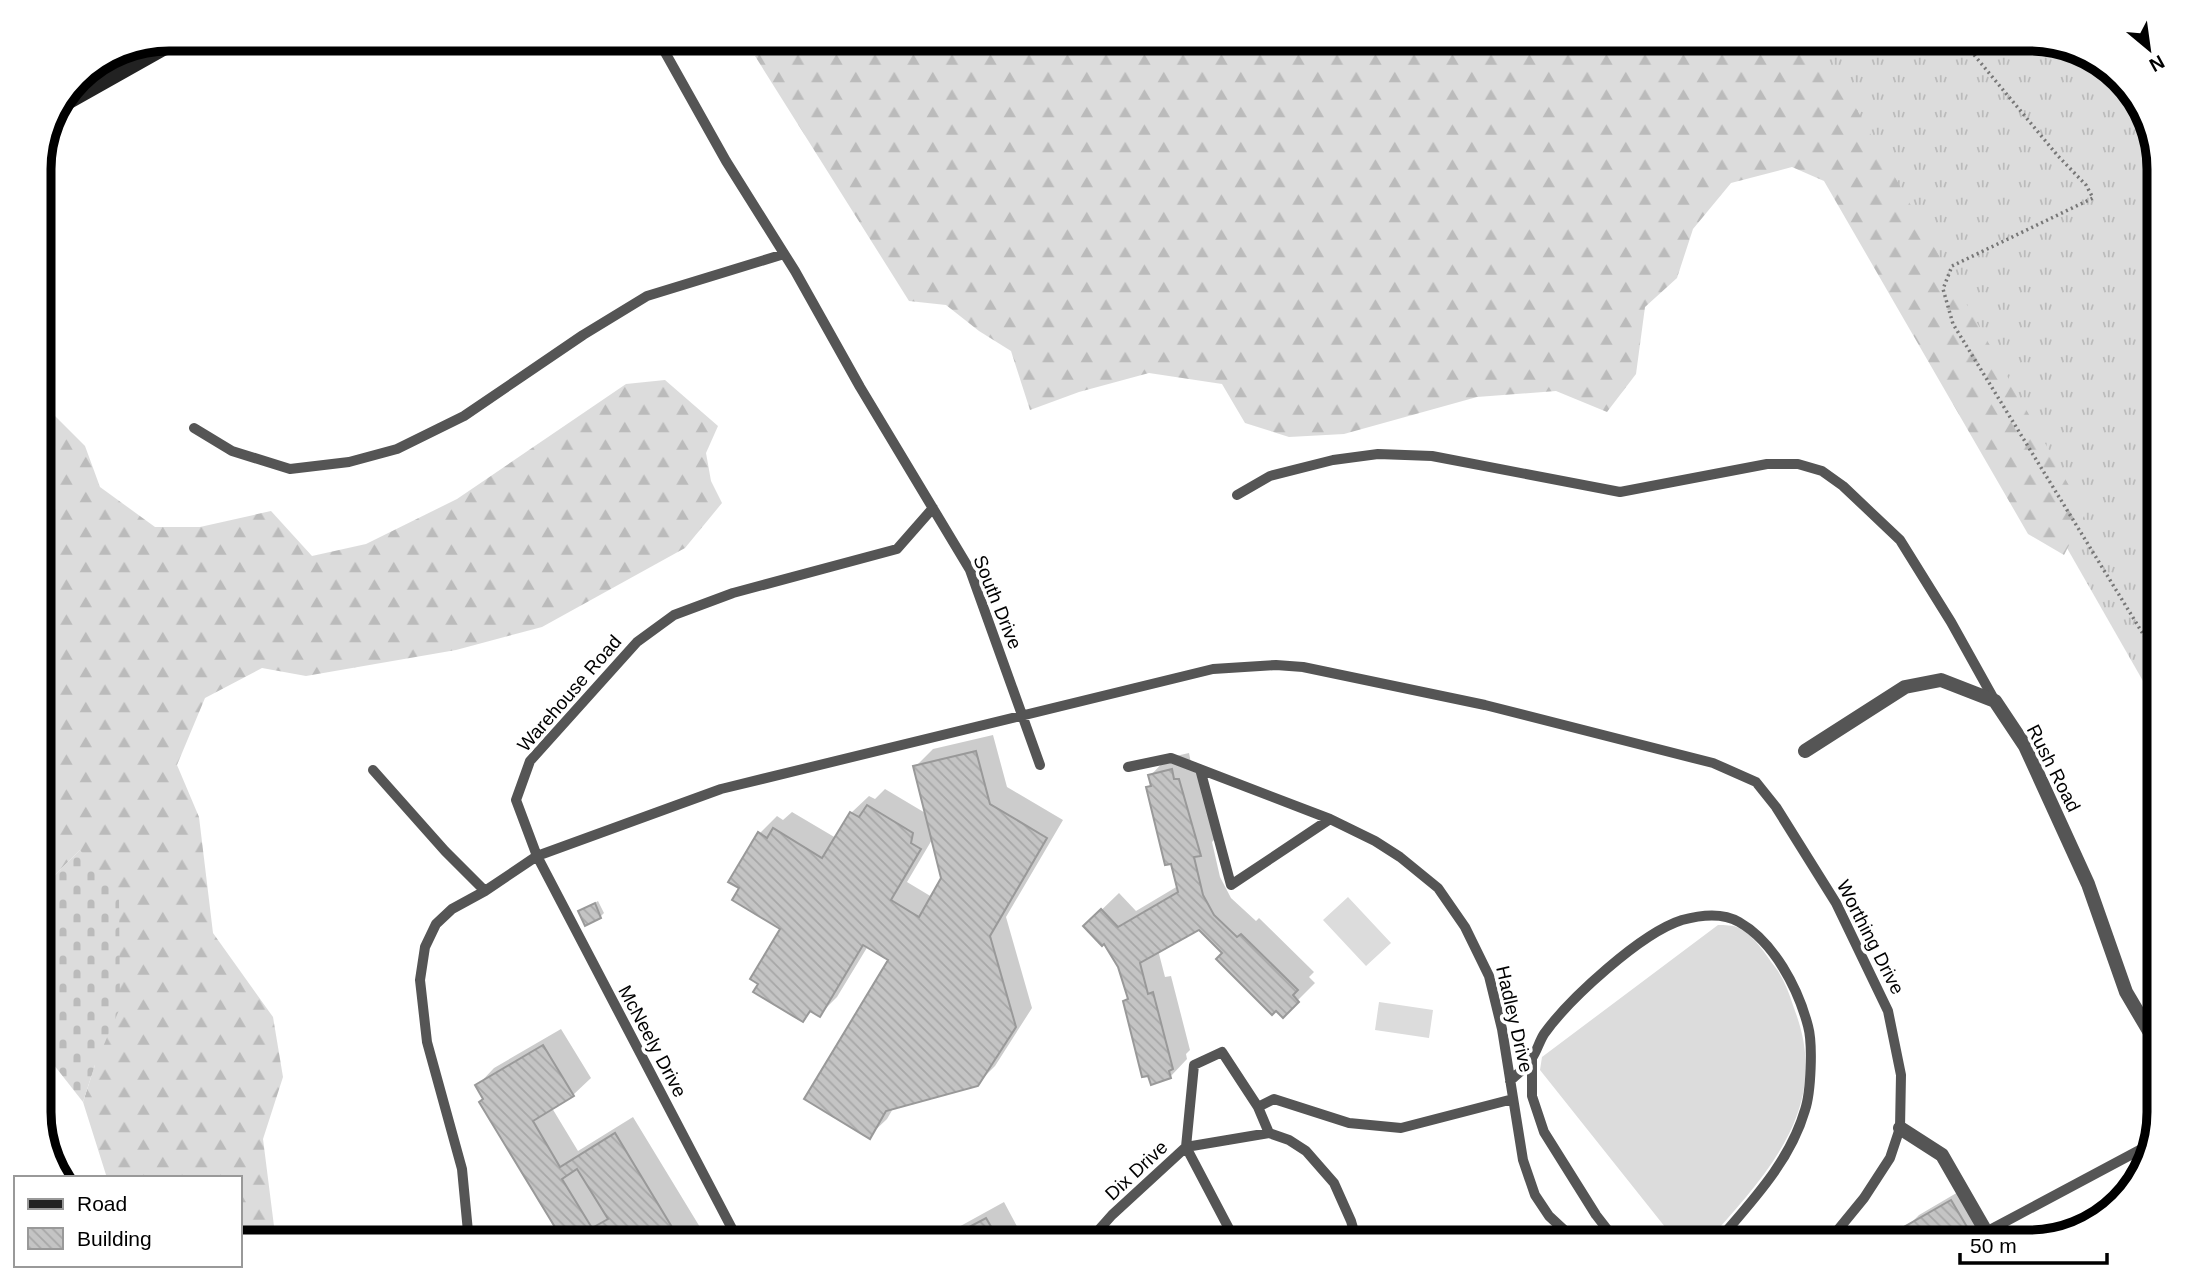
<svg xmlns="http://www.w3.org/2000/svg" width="2198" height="1281" viewBox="0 0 2198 1281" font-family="Arial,sans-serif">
  <defs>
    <pattern id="grass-tufts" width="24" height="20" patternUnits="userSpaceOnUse" patternTransform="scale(1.75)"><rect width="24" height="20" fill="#dcdcdc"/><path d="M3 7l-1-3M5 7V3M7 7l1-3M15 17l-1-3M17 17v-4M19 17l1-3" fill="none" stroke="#bbb"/></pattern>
    <pattern id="forest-firs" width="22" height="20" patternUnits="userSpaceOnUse" patternTransform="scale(1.75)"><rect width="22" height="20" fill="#dcdcdc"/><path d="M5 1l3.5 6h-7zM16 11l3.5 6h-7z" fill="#bbb"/></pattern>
    <pattern id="cemetery-stones" width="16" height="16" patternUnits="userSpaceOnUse" patternTransform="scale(1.75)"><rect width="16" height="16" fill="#dcdcdc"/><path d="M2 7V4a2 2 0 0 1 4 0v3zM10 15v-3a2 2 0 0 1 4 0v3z" fill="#bbb"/></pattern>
    <pattern id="building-back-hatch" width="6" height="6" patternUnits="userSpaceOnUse" patternTransform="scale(1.75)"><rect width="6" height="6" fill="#c4c4c4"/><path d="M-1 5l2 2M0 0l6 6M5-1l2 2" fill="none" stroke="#a7a7a7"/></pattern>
  </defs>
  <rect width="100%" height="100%" fill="#fff"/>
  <!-- grass -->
  <path fill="url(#grass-tufts)" d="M1776 39H2029L2094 56 2142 103 2159 161V709Z"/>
  <!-- forest -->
  <path fill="url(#forest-firs)" d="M797 39 1260 38 1292 47 1323 38 1817 39 2085 514 2064 555 2028 534 1824 181 1792 167 1731 183 1693 229 1677 278 1645 307 1636 374 1607 412 1556 391 1477 397 1344 434 1289 437 1245 423 1222 384 1149 373 1079 392 1030 410 1011 351 979 331 946 305 909 301 755 56Z
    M665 380 718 426 706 453 711 481 722 503 685 548 542 627 456 650 306 676 262 668 205 698 177 765 199 817 213 933 273 1017 283 1077 263 1139 276 1242H240V1178H107L83 1102 95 1065 80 850 39 891V400L85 446 100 487 155 527H200L271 511 312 556 366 544 457 499 626 384Z"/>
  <!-- cemetery -->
  <path fill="url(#cemetery-stones)" d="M80 850 119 900 120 1008 95 1065 83 1102 39 1046V891Z"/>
  <!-- pitch -->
  <path fill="#dcdcdc" d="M1348 897 1391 943 1366 966 1323 920Z
    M1718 925C1724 925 1734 925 1739 928 1755 936 1765 954 1775 967 1785 980 1790 996 1795 1011 1832 1109 1766 1174 1707 1242H1677L1540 1070 1542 1057Z
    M1379 1002 1433 1010 1429 1038 1375 1030Z"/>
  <!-- shadow -->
  <path fill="#0003" fill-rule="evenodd" d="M993 735 1007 787 1063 820 1006 917 1032 1008 995 1066 977 1084 894 1107 887 1119 869 1136 891 959 868 946 837 997 820 1014 813 1010 803 1020 782 928 741 888 759 834 777 816 783 820 792 812 836 838 851 813 869 796 875 799 885 789 927 814 915 767 933 749ZM933 838 943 878 932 897 907 882Z
    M1189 753 1191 763 1196 762 1217 837 1212 842 1220 877 1231 898 1256 921 1259 918 1314 972 1309 977 1315 983 1283 1015 1199 928 1158 950 1165 977 1171 976 1190 1050 1186 1054 1187 1059 1170 1077 1125 1001 1129 997 1119 967 1105 941 1085 926 1119 893 1136 911 1178 886 1148 788 1152 784 1150 776 1167 758Z
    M598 901 604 913 600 917 581 911Z
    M561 1029 591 1078 573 1095 552 1108 578 1151 633 1117 709 1242H566L481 1102 485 1099 477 1086 494 1068Z
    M1965 1188 1996 1242H1914L1906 1228 1919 1215Z
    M1004 1202 1021 1234 1017 1238 1020 1242H937L946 1234Z
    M829 1229 836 1242H806L809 1240Z
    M869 1235 873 1242H856Z"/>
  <!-- building -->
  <path fill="url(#building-back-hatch)" stroke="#999" stroke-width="2" fill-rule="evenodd" d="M976 751 990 804 1047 838 990 936 1016 1027 978 1086 886 1111 870 1139 804 1099 888 960 863 945 820 1017 810 1011 803 1022 753 992 758 984 750 979 780 929 732 900 739 888 728 882 758 832 767 838 773 828 822 858 850 812 859 817 867 805 913 833 911 843 921 849 891 900 919 917 941 878 913 766Z
    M1172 769 1174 779H1179L1201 856 1194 857 1203 895 1214 915 1237 937 1241 934 1298 990 1293 995 1299 1002 1283 1018 1276 1011 1272 1015 1216 959 1222 953 1199 930 1140 963 1148 994 1153 992 1173 1069 1169 1071 1171 1078 1151 1085 1148 1076 1142 1077 1123 1001 1128 999 1118 967 1104 944 1102 946 1083 926 1101 909 1118 927 1178 892 1171 864 1165 865 1146 787 1151 786 1148 775Z
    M595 903 601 918 585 926 578 911Z
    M543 1045 574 1096 533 1121 560 1167 615 1133 681 1242H622L614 1229 598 1238 601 1242H564L479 1102 483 1099 475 1085ZM577 1169 608 1219 592 1228 562 1179Z
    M1951 1200 1976 1242H1912L1904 1227Z
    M986 1218 1000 1242H941Z"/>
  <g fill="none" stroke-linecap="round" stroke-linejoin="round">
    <!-- path -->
    <path stroke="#777" stroke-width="3.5" stroke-dasharray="2 3.5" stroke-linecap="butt" d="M1960 38 2058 156 2086 185 2093 198 1952 266 1943 289 1953 324 2159 660"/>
    <!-- service -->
    <path stroke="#555" stroke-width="10" d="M657 38 726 161 795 271 860 387 970 570 1040 765
      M194 428 232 451 290 469 349 462 397 449 464 416 583 335 647 296 784 254
      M1237 495 1270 476 1333 460 1378 454 1432 456 1620 492 1767 464H1798L1822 471 1843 486 1900 540 1951 622 1995 701
      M1128 767 1171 758 1330 819 1375 841 1400 857 1438 888 1465 927 1489 976 1502 1029 1523 1160 1535 1195 1549 1216 1577 1242
      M1200 769 1231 885 1330 819
      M373 770 445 851 485 891
      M1532 1059V1096L1544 1132 1596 1215 1617 1242
      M1510 1081C1517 1074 1527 1067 1532 1058 1537 1051 1539 1042 1544 1034 1569 999 1641 933 1682 920 1700 915 1722 912 1739 922 1774 942 1798 988 1808 1026 1813 1044 1811 1092 1805 1110 1790 1162 1751 1202 1717 1242
      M1258 1107 1274 1099 1349 1123 1401 1128 1513 1099
      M1986 1232 2151 1144
      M469 1242 462 1169 427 1042 420 980 425 947 436 924 452 909 485 891 537 856 721 789 1213 669 1276 665 1303 667 1485 705 1713 763 1756 782 1776 807 1836 903 1888 1011 1901 1075 1900 1128 1890 1158 1864 1198 1828 1242
      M739 1242 537 856 516 800 530 761 637 642 674 615 733 593 897 549 933 508
      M1094 1242 1096 1233 1112 1215 1186 1147 1269 1133 1289 1140 1306 1151 1334 1183 1351 1221 1357 1242
      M1236 1242 1186 1147 1194 1065 1222 1052 1258 1107 1269 1133"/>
    <!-- minor -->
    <path stroke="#555" stroke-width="14" d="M1805 751 1905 687 1941 680 1995 701 2025 746 2088 884 2126 992 2159 1048
      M1900 1128 1942 1155 1992 1242"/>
    <!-- secondary -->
    <path stroke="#222" stroke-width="14" d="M64 105 183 38"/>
  </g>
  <g text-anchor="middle" stroke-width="7" stroke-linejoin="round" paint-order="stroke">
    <!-- street labels -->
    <g font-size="19" fill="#000" stroke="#fff">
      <text transform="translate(998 602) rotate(68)" y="7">South Drive</text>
      <text transform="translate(569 693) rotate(-49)" y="7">Warehouse Road</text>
      <text transform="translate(2054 768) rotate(63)" y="7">Rush Road</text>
      <text transform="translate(1871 937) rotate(63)" y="7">Worthing Drive</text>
      <text transform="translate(1515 1019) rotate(77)" y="7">Hadley Drive</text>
      <text transform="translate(653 1041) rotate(62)" y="7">McNeely Drive</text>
      <text transform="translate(1136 1170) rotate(-43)" y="7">Dix Drive</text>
    </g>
  </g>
  <!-- crop -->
  <path d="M0 0H2198V1281H0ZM169 51H2029A118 118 0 0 1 2147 169V1112A118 118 0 0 1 2029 1230H169A118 118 0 0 1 51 1112V169A118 118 0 0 1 169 51Z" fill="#fff" fill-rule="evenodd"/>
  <path fill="none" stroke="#000" stroke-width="9" d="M169 51H2029A118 118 0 0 1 2147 169V1112A118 118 0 0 1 2029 1230H169A118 118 0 0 1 51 1112V169A118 118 0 0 1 169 51Z"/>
  <!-- legend -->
  <rect x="14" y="1176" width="228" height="91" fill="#ffffff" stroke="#999999" stroke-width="2"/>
  <rect x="28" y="1199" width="35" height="10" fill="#222222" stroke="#999999" stroke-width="2"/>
  <text x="77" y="1211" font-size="21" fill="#000000">Road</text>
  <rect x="28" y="1228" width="35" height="21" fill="url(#building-back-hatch)" stroke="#999999" stroke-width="2"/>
  <text x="77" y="1246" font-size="21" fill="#000000">Building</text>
  <!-- north arrow -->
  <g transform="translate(2149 49) rotate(151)" stroke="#ffffff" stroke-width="5" paint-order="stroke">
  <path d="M0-5L12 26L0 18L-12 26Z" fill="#000000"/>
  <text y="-10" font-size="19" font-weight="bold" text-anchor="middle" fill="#000000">N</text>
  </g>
  <!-- scale -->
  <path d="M1960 1253v10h147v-10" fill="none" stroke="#000000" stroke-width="3.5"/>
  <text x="1970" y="1253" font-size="21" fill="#000000" stroke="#ffffff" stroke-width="5" paint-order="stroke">50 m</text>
</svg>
